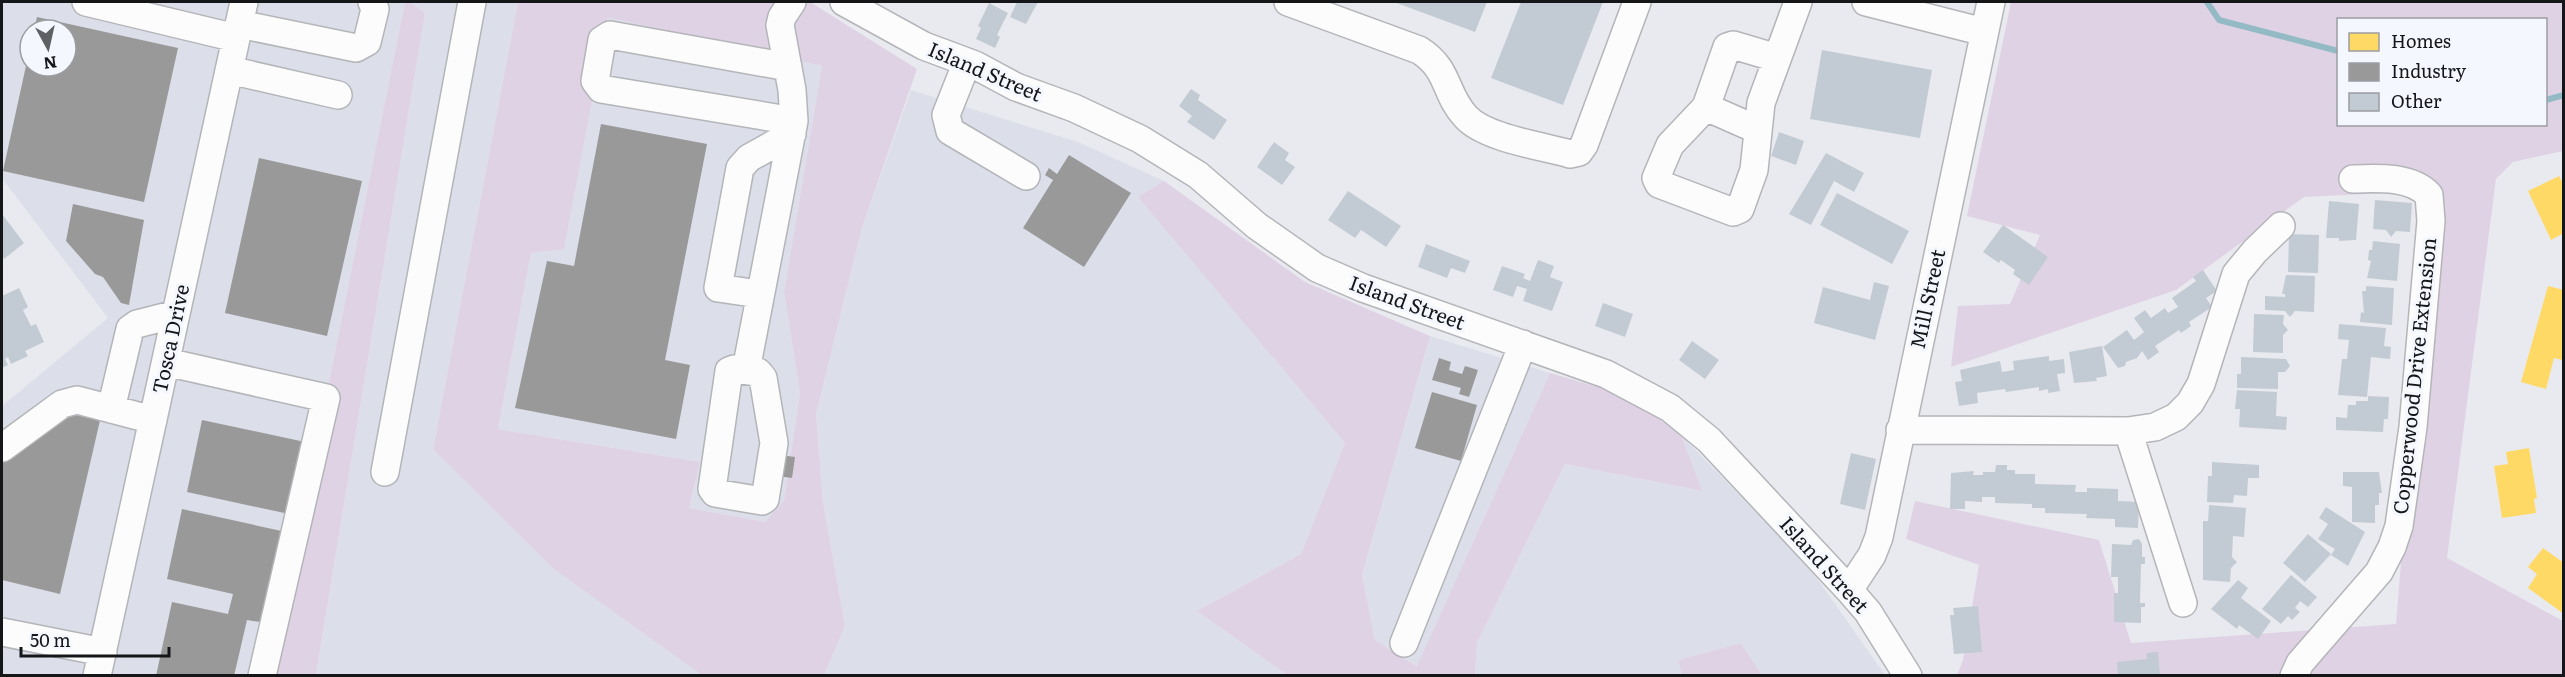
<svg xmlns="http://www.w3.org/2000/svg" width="2565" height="677" viewBox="0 0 2565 677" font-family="Literata,serif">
  <rect width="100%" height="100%" fill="#e9eaef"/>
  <!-- built -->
  <path fill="#dcdfea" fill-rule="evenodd" d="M2 2H405L270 675H2V406L108 318 2 178ZM30 30H66V66H30Z
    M410 2H518L433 449 702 675 316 676 425 13Z
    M608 16 822 66 784 292 800 393 784 502 765 522 689 508 700 462 498 429 531 253 564 248Z
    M911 90 1078 142 1164 181 1139 197 1345 443 1301 554 1197 611 1287 675H824L845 626 823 502 816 414 862 228Z
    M1430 336 1550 373 1418 666 1375 640 1362 575Z
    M1681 435 1809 567 1885 675H1762L1741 643 1678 660 1682 675 1475 676 1477 643 1565 464 1701 491Z"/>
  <!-- green -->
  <path fill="#e0d2e5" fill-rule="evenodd" d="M405 2H410L425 13 316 675 270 676Z
    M518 2H810L917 69 862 228 816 414 823 502 845 626 824 675H702L554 569 433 449ZM608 17 822 66 784 292 800 393 784 501 765 522 689 508 700 462 498 429 531 253 564 249Z
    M2011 2H2563V151L2513 162 2496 179 2447 558 2563 621V675H1957L1963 660 1979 565 1906 539 1915 501 2099 540 2131 643 2396 624 2431 191 2304 197 2176 290 1951 367 1958 306 2010 304 2040 235 1967 216ZM2338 20H2546V124H2338Z
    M1164 181 1305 282 1430 336 1362 575 1375 640 1417 666 1550 373 1629 396 1681 435 1702 491 1565 464 1477 643 1475 675H1287L1197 611 1301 554 1345 443 1138 197Z
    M1741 643 1762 675H1682L1678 660Z"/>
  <!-- homes -->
  <path fill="#ffd966" d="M2559 176 2564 185V233L2551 240 2528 191Z
    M2548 286 2564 290V355L2562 360 2554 358 2546 389 2521 382Z
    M2529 448 2537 498 2534 499 2536 513 2502 518 2494 466 2508 464 2506 452Z
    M2543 548 2564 563V614L2528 588 2537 574 2528 567Z"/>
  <!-- industry -->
  <path fill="#999" d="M37 17 178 48 144 202 3 171 29 52 30 66H66V30H34Z
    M601 124 707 144 665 360 690 365 676 439 515 408 547 261 574 266Z
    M1069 155 1131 193 1084 267 1023 228 1053 180 1045 175 1049 168 1057 174Z
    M259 158 362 181 327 336 225 313Z
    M73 204 144 220 129 305 121 303 103 277 95 274 66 241Z
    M1439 358 1451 362 1449 370 1462 374 1465 366 1478 370 1469 397 1459 394 1461 388 1432 380Z
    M1432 392 1477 405 1461 461 1415 448Z
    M71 409 101 416 60 594 2 580V463Z
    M202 420 305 442 289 514 187 492Z
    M758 452 795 457 792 478 755 473Z
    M182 509 286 532 266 623 247 620 234 676H156L172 602 228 614 233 594 167 579Z"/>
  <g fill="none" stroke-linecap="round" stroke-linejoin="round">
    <!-- stream -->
    <path stroke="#94bac6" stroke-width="6" d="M2207 2 2219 20 2338 51
      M2546 100 2564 95"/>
  </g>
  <!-- building -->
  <path fill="#c2cbd3" d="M1017 2H1038L1026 24 1010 17Z
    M1394 2H1487L1475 32Z
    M1521 2H1603L1563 105 1491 78Z
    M989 3 1008 13 997 35 1000 37 995 48 976 39 981 28 978 26Z
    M1822 50 1932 70 1920 138 1810 119Z
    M1191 89 1200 95 1198 100 1227 120 1214 140 1187 122 1192 116 1179 106Z
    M1779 132 1804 141 1796 165 1771 156Z
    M1274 142 1289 153 1285 160 1295 167 1282 185 1257 167Z
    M1826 153 1864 173 1854 192 1834 181 1811 225 1789 214Z
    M1348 191 1401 226 1386 247 1361 230 1355 238 1328 220Z
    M1837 193 1909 231 1892 264 1820 225Z
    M2375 200 2412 203 2410 232 2396 231 2391 237 2386 230 2373 229Z
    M2329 201 2359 204 2356 240 2339 241V238H2326Z
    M2 214 24 243 4 259 2 255Z
    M2003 225 2048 257 2029 285 2013 274 2015 270 2001 260 1999 263 1983 252Z
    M2289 234 2319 235 2318 273 2288 272Z
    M2373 241 2400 244 2397 281 2367 278 2371 261 2368 260 2369 250H2372Z
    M1426 244 1470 261 1465 273 1451 268 1447 278 1418 267Z
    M1538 260 1554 266 1550 277 1563 282 1552 311 1523 301 1527 289 1517 286 1513 297 1493 290 1502 266 1525 274 1523 278 1530 281Z
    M2203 270 2217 291 2206 298 2212 307 2189 322 2191 326 2181 333 2179 330 2155 346 2159 352 2148 360 2142 351 2137 358 2126 362 2125 366 2118 368 2103 347 2127 330 2134 340 2144 332 2134 318 2145 310 2151 318 2165 308 2168 313 2178 307 2172 298 2196 281 2193 277Z
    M2286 275 2315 276 2314 312 2295 311 2290 317 2285 311 2265 310V296L2285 297V294H2282Z
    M1874 282 1889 286 1875 340 1814 323 1823 287 1870 300Z
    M2366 286 2394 288 2392 325 2360 322 2361 312 2364 313 2362 291H2366Z
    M19 288 28 307 23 310 31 326 36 324 44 342 25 351 28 356 11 364 8 357 5 359 8 365 2 368V296Z
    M1603 303 1633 314 1625 337 1595 326Z
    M2254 314 2284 315 2283 324 2288 330 2283 335V353L2253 352Z
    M2339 324 2386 328 2384 346 2391 347 2390 359 2371 357 2367 397 2338 395 2342 359H2347L2349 340 2338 339Z
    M1692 341 1719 360 1705 379 1679 360Z
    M2102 346 2107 376 2096 378 2097 381 2074 383 2069 352Z
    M2049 356V361L2064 359 2065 373 2057 374 2060 391 2048 393V389L2039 391V387L2006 392 2005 389 1977 393 1978 403 1959 406 1955 382 1962 381 1960 370 2000 361 2002 372 2014 370 2013 361Z
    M2241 357 2286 359 2290 366 2285 372H2278V389L2237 388V374H2241Z
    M2237 390 2277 392 2276 416 2287 417 2286 430 2239 427 2240 409H2235Z
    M2368 396 2389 397 2388 419H2384L2383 432 2336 430V417L2347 418 2348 405H2356V401H2368Z
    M1851 453 1876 459 1865 510 1840 504Z
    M2212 462 2259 465V478H2248L2247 496 2234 495 2233 503 2207 502 2208 476H2212Z
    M1996 465H2007V470H2015V474H2035V484L2076 485 2075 492H2087V488L2118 489V501L2139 502 2138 528 2115 527V519L2086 518 2087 514 2045 513V508H2032V504L1995 503V497H1982V502L1965 501V509H1950L1951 473 1974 471 1973 475H1983V472H1995Z
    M2343 472H2379L2382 493H2379V505H2375V523L2352 522V487L2343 486Z
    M2209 505 2246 508 2244 537 2233 536 2232 557 2237 562 2231 568 2230 582 2203 580V521H2208Z
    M2326 507 2365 532 2348 566 2331 555 2335 549 2318 539 2328 524 2319 518Z
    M2308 534 2331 554 2305 582 2283 563Z
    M2139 539 2142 544V557H2145V564H2141L2140 603H2145V607H2141V623L2114 622V593H2118V577H2111L2112 544 2131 545 2133 540Z
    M2291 575 2317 597 2308 607 2300 601 2295 608 2300 612 2292 620 2288 616 2281 624 2262 609Z
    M2238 580 2248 588 2241 598 2271 621 2258 639 2239 625 2237 629 2211 609Z
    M1978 606 1982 652 1954 654 1950 615H1954L1953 608Z
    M2158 652 2160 676H2118L2117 662 2147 659 2146 653Z"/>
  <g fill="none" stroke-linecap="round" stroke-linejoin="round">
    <!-- minor casing -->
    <g stroke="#b4b5b8" stroke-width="30">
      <path id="minor" d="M86 2 236 38
        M844 2 924 46 975 65 1016 87 1074 108 1140 139 1198 175 1257 226 1317 268 1363 288 1606 374 1670 408 1709 440 1849 590 1868 612 1908 676
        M1288 2 1419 50C1450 69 1444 94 1466 117 1485 138 1542 146 1570 154L1579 152 1584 145 1637 2
        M1866 2 1984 32
        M239 24 356 48 367 42 375 9 372 2
        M1777 58 1733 45 1727 47 1706 107 1670 145 1656 178 1659 184 1733 212 1740 209 1754 170 1761 103 1798 2
        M967 62 946 115 950 131 1026 176
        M788 67 610 35 602 40 595 81 601 89 794 121
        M229 70 338 95
        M1706 107 1758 130
        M759 294 718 288 740 168 749 158 792 134
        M166 362 326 398 262 676
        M734 369 758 372 763 378 774 443 765 499 762 501 715 493 712 489 729 371Z
        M746 370 794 121 792 90 780 25 782 17 792 2
        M111 409 130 329 137 324 176 314
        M1900 430 2128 431 2155 427 2176 417 2190 403 2201 384 2236 274 2255 251 2281 226
        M2128 431 2183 603
        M2 448 62 404 77 400 153 420
        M385 472 472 2
        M1849 590 1872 555 1879 537 1991 2
        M2 632 103 652
        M1404 643 1523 344
        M97 676 244 2
        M2294 676 2300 663 2379 572 2392 547 2399 526 2413 427 2431 221 2429 195C2411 176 2378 178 2353 179"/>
    </g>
    <!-- minor -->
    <use href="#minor" stroke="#fcfcfd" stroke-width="27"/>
  </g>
  <g text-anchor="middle" stroke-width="6" stroke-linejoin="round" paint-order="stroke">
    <!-- street labels -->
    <g font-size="20" fill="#151618" stroke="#f4f7fe">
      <text transform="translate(985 72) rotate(23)" y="7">Island Street</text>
      <text transform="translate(1928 299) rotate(-78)" y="7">Mill Street</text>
      <text transform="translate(1407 303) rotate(20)" y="7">Island Street</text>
      <text transform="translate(171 339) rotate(-78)" y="7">Tosca Drive</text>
      <text transform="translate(2415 376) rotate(-84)" y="7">Copperwood Drive Extension</text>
      <text transform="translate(1824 565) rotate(48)" y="7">Island Street</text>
    </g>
  </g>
  <!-- border -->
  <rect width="2565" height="677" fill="none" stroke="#151618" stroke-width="6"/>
  <!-- legend -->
  <rect x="2337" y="18" width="210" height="108" fill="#f4f7fe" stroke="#9b9da2" stroke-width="1.5"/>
  <rect x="2349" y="33" width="30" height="18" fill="#ffd966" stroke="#9b9da2" stroke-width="1.5"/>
  <text x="2391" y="48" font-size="18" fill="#151618">Homes</text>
  <rect x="2349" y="63" width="30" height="18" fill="#999999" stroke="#9b9da2" stroke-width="1.5"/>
  <text x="2391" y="78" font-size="18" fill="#151618">Industry</text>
  <rect x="2349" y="93" width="30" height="18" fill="#c2cbd3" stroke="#9b9da2" stroke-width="1.5"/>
  <text x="2391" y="108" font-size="18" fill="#151618">Other</text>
  <!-- north arrow -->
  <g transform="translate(48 48) rotate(172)"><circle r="28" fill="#f4f7fe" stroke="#9b9da2" stroke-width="1.5"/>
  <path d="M0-4.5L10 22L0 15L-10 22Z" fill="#5f6063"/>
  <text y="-9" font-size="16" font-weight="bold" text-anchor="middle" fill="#151618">N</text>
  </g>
  <!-- scale -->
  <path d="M21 647v9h148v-9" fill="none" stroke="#151618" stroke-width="3"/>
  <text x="30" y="647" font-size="18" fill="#151618" stroke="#f4f7fe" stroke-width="4.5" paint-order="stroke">50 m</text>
</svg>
